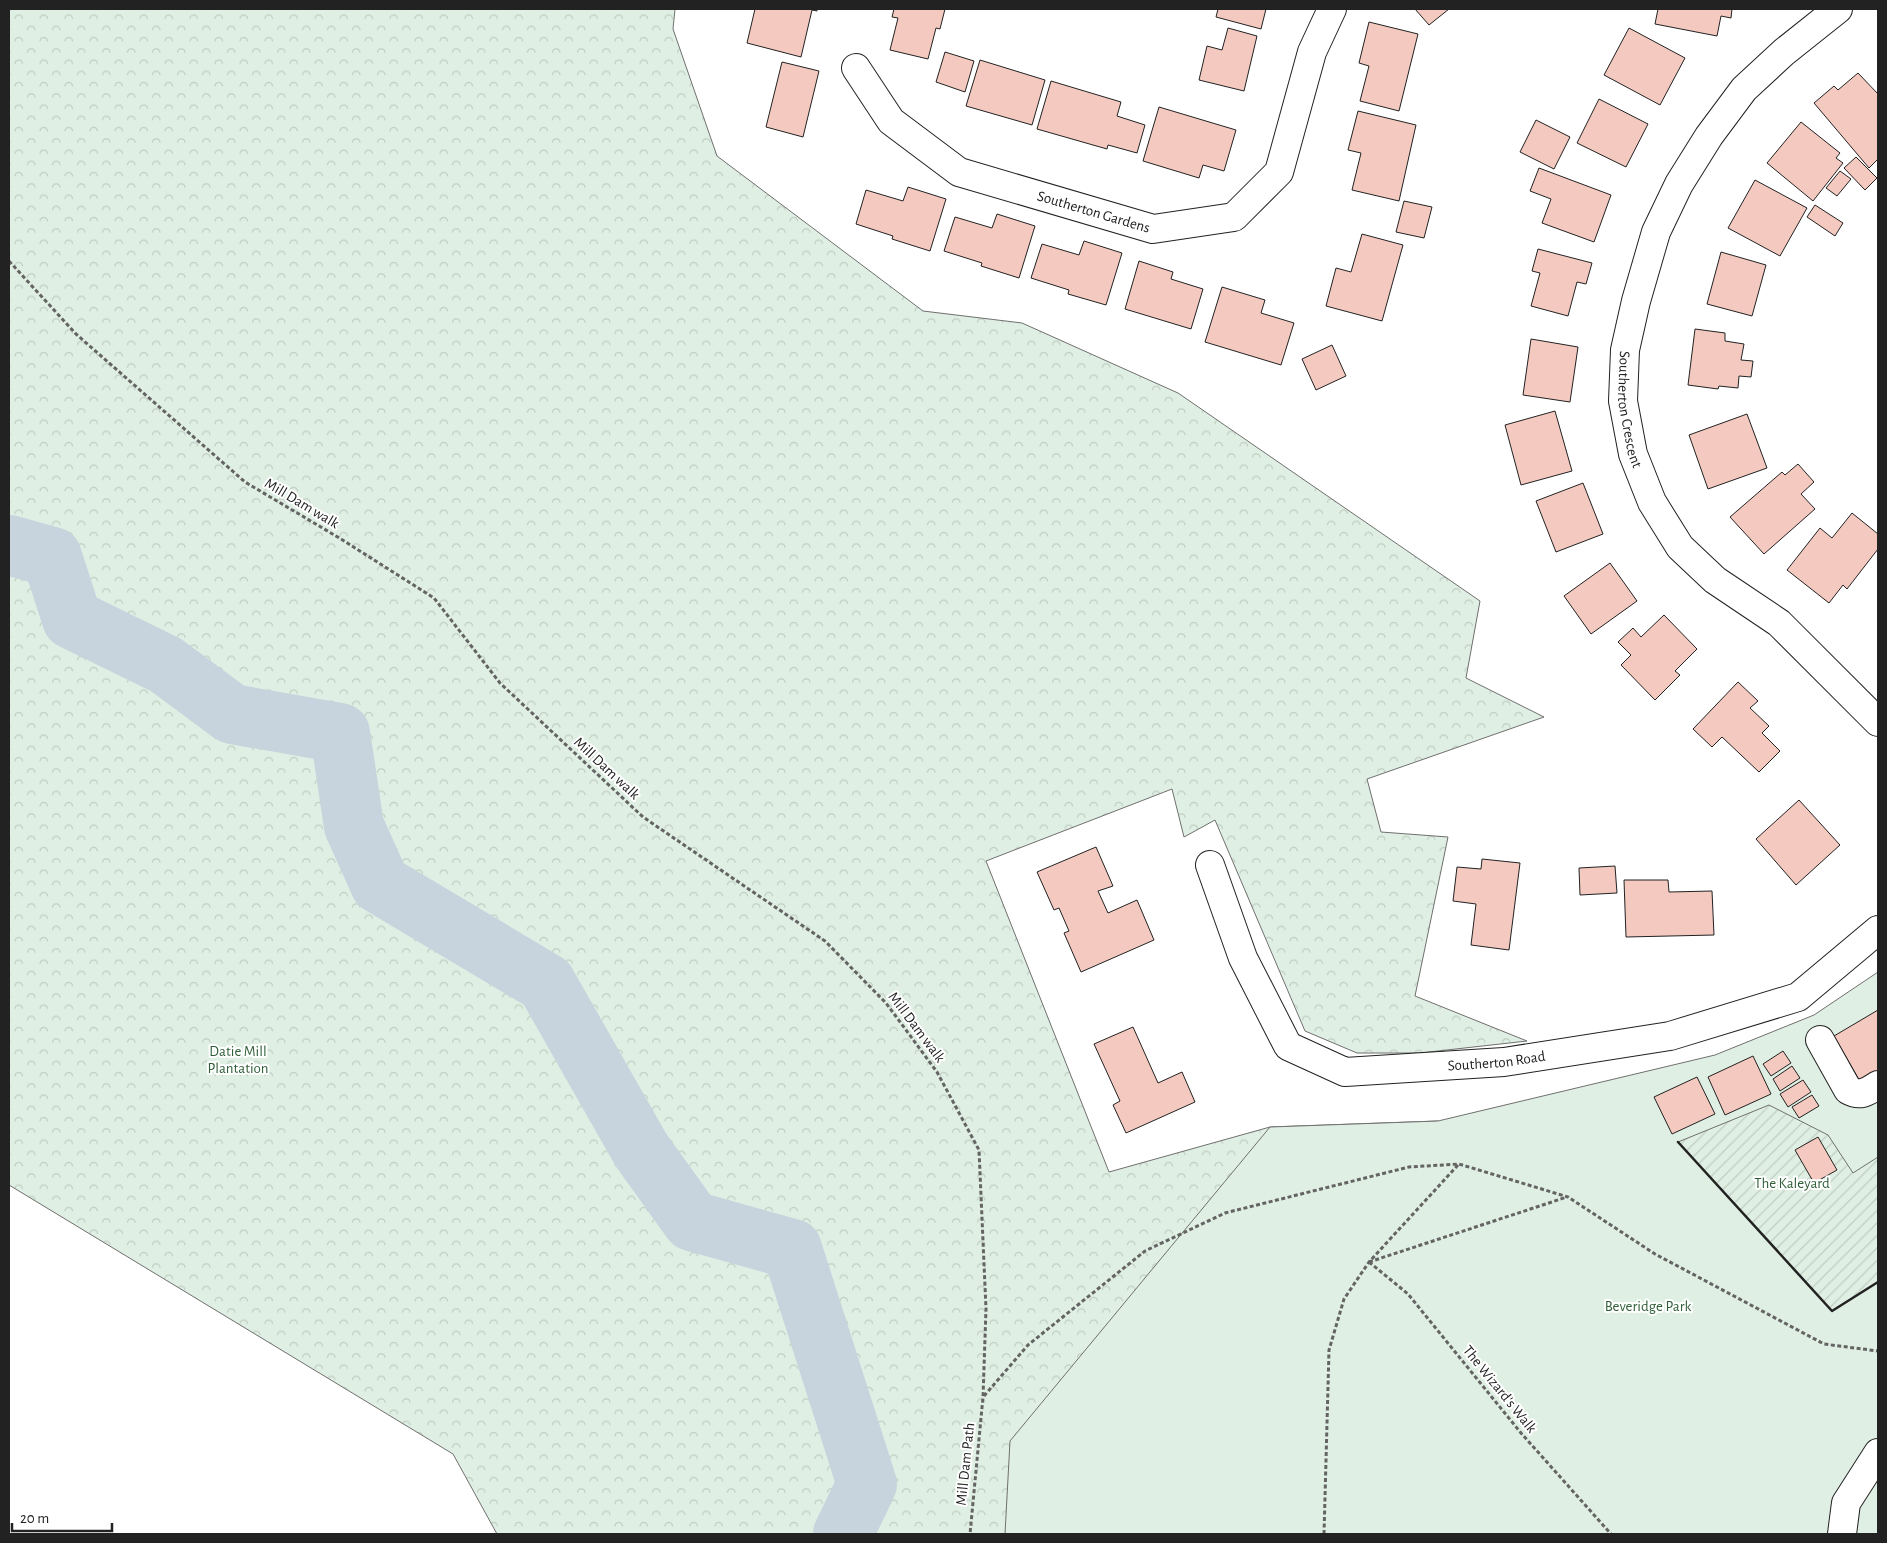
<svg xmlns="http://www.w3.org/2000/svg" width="1887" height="1543" viewBox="0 0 1887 1543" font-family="'Alegreya Sans',sans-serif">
  <defs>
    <pattern id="forest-crowns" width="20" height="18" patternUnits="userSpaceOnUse" patternTransform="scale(1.25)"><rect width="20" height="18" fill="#e0efe3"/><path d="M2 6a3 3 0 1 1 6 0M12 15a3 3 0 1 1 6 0" fill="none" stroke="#c0cdc2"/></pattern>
    <pattern id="garden-furrows" width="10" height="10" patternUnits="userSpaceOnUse" patternTransform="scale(1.25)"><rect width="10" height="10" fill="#e0efe3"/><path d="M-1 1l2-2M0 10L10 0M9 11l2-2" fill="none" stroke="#c0cdc2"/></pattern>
  </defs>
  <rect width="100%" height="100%" fill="#fff"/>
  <!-- forest -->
  <path fill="url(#forest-crowns)" stroke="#6f6f6f" d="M9 9H675L673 29 717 156 923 311 1022 323 1178 393 1480 601 1466 678 1544 717 1367 779 1381 832 1448 837 1415 996 1527 1041 1420 1053H1357L1305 1031 1215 820 1184 837 1172 789 986 861 1109 1172 1270 1127 1438 1121 1796 1534H497L453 1454 9 1185Z"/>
  <!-- park -->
  <path fill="#e0efe3" stroke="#6f6f6f" d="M1878 972V1534H1005L1010 1441 1270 1127 1438 1121 1715 1055 1814 1015Z"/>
  <!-- garden -->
  <path fill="url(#garden-furrows)" stroke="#6f6f6f" d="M1769 1105 1828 1135 1853 1173 1878 1157V1282L1832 1311 1678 1142Z"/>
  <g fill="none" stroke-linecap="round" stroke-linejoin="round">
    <!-- river -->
    <path stroke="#c7d3dd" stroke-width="60" d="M9 545 52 557 72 619 166 665 232 714 340 733 354 826 380 884 546 983 641 1150 692 1221 792 1249 867 1484 843 1534"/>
  </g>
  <!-- building -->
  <path fill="#f3c9c0" stroke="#222" d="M755 9H817V11L812 10 801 57 747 43Z
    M894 9H945L940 29 936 28 928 59 890 50 898 18 892 17Z
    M1218 9H1266L1261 29 1216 17Z
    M1415 9H1449L1429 25Z
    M1658 9H1732L1731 18 1721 16 1717 36 1655 24Z
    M1369 22 1418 34 1399 111 1360 101 1369 66 1359 63Z
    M1228 28 1257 36 1244 91 1199 80 1207 46 1222 50Z
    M1629 28 1685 58 1660 105 1604 75Z
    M945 52 974 61 965 92 936 82Z
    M980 60 1045 80 1032 125 966 106Z
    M782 62 819 71 803 137 766 127Z
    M1858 73 1878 94V159L1869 168 1814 103 1834 86 1838 90Z
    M1051 81 1121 102 1117 116 1145 125 1137 153 1108 145 1107 149 1037 129Z
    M1599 99 1648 124 1626 167 1577 143Z
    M1159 107 1236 130 1224 171 1203 165 1199 178 1143 161Z
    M1358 111 1416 125 1399 201 1352 190 1361 153 1348 150Z
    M1536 120 1570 137 1554 169 1520 152Z
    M1801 122 1840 153 1836 158 1843 163 1813 201 1767 163Z
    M1856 157 1877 178 1865 190 1844 168Z
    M1539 168 1611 195 1594 242 1542 223 1551 199 1530 191Z
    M1840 171 1851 179 1837 196 1826 188Z
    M1755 180 1807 208 1780 256 1728 228Z
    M908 187 946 199 930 251 892 239 893 236 856 224 866 190 903 201Z
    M1404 201 1432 207 1424 238 1396 232Z
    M1815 205 1843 223 1835 236 1807 217Z
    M997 214 1035 226 1019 278 981 266 982 263 944 251 955 217 992 228Z
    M1362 234 1403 245 1382 321 1326 306 1336 268 1351 272Z
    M1084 241 1122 253 1106 305 1068 294 1069 290 1031 278 1042 244 1079 255Z
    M1538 249 1592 263 1586 284 1577 282 1568 316 1531 306 1540 273 1532 271Z
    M1721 252 1766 265 1752 316 1707 304Z
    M1139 261 1173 272 1171 279 1203 289 1191 329 1125 309Z
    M1222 287 1265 300 1261 313 1294 323 1281 365 1205 342Z
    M1695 329 1725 333V341L1744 344 1741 360 1753 361 1751 377 1739 376 1738 388 1719 386 1718 389 1688 385Z
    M1531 339 1578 347 1570 402 1523 395Z
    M1332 345 1346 376 1316 390 1302 359Z
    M1555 411 1572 471 1521 485 1505 425Z
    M1747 414 1767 468 1708 489 1689 435Z
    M1798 464 1814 482 1801 494 1815 509 1764 554 1730 517 1782 472 1785 475Z
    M1583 483 1603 534 1556 552 1536 501Z
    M1852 513 1878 534V549L1847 589 1843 585 1829 603 1787 570 1820 528 1832 538Z
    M1610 563 1637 601 1591 634 1564 596Z
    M1664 615 1697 649 1675 671 1680 675 1655 700 1621 665 1631 655 1618 642 1633 628 1641 637Z
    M1738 682 1758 701 1750 708 1769 726 1762 733 1780 751 1759 772 1722 737 1712 747 1693 729Z
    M1799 800 1840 845 1796 885 1756 839Z
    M1096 847 1113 886 1098 891 1108 913 1137 900 1154 940 1081 972 1064 933 1069 931 1059 908 1054 910 1037 872Z
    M1482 859 1520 863 1509 950 1471 945 1476 904 1453 901 1457 867 1481 869Z
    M1615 866 1617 893 1580 895 1579 868Z
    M1624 880H1668L1669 892 1712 891 1714 935 1626 937Z
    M1878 1010V1076L1862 1085 1834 1036Z
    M1133 1027 1158 1083 1182 1072 1195 1102 1126 1133 1113 1105 1120 1101 1094 1044Z
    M1783 1051 1791 1063 1771 1076 1763 1064Z
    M1753 1056 1771 1094 1725 1115 1708 1077Z
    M1792 1066 1800 1078 1780 1091 1773 1079Z
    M1697 1077 1715 1114 1672 1134 1654 1097Z
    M1803 1080 1811 1092 1788 1107 1780 1094Z
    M1812 1095 1819 1106 1799 1118 1792 1107Z
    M1818 1137 1837 1170 1814 1183 1795 1150Z"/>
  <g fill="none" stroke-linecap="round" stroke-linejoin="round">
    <!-- minor casing -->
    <g stroke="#222" stroke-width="30">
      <g id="minor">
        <path id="s1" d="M1838 9 1784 52 1744 89 1709 136 1679 184 1656 232 1636 301 1625 350 1623 401 1633 454 1652 502 1680 547 1715 580 1779 623 1878 722"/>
        <path id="s2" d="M856 68 891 121 959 172 1153 229 1234 217 1279 172 1312 52 1332 9"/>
        <path id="s3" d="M1210 865 1243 958 1288 1046 1345 1072 1504 1062 1670 1036 1798 997 1878 930"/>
        <path d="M1820 1040 1848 1090C1860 1097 1867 1092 1878 1085"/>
        <path d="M1842 1534 1846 1503 1878 1453"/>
      </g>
    </g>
    <!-- path -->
    <path stroke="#646464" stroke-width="3" stroke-dasharray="4 2.5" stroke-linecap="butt" d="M9 261 76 334 245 482 341 539 434 598 500 683 643 817 825 941 886 1003 937 1072 979 1150 986 1309 983 1397 970 1534
      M1369 1262 1408 1294 1521 1433 1611 1534
      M1369 1262 1567 1197
      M984 1396 1028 1345 1145 1251 1225 1213 1409 1167 1459 1164 1568 1197 1655 1254 1824 1344 1878 1351
      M1324 1534 1329 1350 1344 1299 1369 1262 1458 1165"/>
    <!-- minor -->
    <use href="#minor" stroke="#fff" stroke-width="28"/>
    <!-- wall -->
    <path stroke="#222" stroke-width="2.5" d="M1678 1142 1832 1311 1878 1282"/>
  </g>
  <g text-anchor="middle" stroke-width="4" stroke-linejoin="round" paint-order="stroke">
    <!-- street labels -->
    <g font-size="15" fill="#222" stroke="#fff">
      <text dy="5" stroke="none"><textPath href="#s2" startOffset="289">Southerton Gardens</textPath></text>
      <text dy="5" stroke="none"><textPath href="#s1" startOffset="474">Southerton Crescent</textPath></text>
      <text transform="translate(302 503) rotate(31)" y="5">Mill Dam walk</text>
      <text transform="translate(607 768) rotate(43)" y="5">Mill Dam walk</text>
      <text transform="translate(917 1027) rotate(53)" y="5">Mill Dam walk</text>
      <text dy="5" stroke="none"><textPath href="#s3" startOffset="412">Southerton Road</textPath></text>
      <text transform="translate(1500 1389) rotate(51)" y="5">The Wizard's Walk</text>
      <text transform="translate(965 1464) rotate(-84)" y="5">Mill Dam Path</text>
    </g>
    <!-- park labels -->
    <g font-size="15" fill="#2f5e38" stroke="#fff">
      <text x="238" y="1056">Datie Mill<tspan x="238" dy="17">Plantation</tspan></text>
      <text x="1792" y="1188">The Kaleyard</text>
      <text x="1648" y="1311">Beveridge Park</text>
    </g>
  </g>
  <!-- border -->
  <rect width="1887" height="1543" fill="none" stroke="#222222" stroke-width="20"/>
  <!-- scale -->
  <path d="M12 1523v8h100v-8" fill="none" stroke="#222222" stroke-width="2.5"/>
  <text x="20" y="1523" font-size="15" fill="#222222" stroke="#ffffff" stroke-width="4" paint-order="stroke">20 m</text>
</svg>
